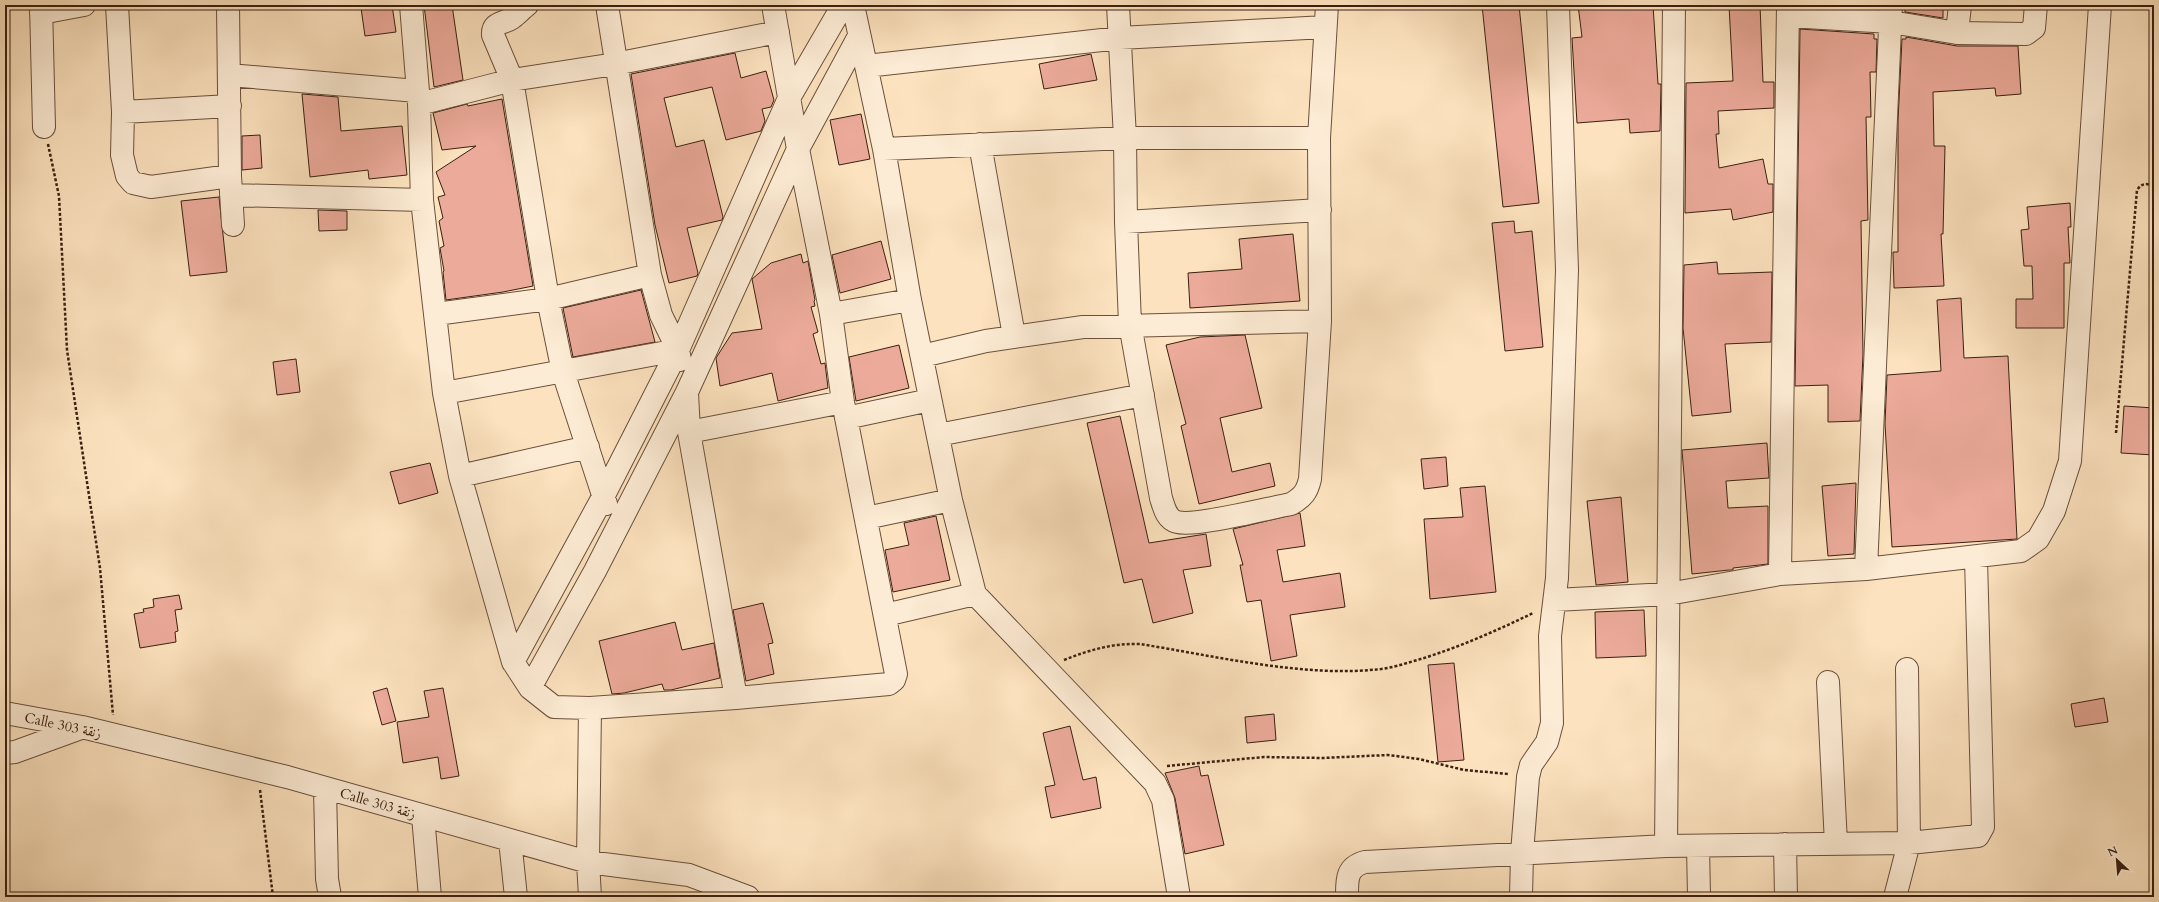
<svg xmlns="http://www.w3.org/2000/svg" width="2159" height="902" viewBox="0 0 2159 902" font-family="Cardo,Amiri,serif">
  <rect width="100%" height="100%" fill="#fce2be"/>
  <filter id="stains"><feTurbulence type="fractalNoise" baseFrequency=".005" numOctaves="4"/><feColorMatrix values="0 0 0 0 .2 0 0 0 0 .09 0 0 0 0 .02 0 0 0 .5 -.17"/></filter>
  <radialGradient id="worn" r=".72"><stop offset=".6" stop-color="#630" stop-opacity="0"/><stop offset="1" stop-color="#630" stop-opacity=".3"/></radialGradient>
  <!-- building -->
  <path fill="#ecaa9a" stroke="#3a2010" d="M380 5H392L396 32 365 36 361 8Z
    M424 5H452L463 80 434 87Z
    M1482 5H1519L1539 203 1503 207Z
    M1578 5H1653L1658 84H1661L1660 131 1630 133 1629 119 1577 123 1572 38 1582 37Z
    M1729 5H1760L1763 82H1774V108L1718 111 1719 134H1716L1719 168 1763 159 1768 184H1773V212L1733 220 1731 209 1685 213 1686 83 1733 81Z
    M1814 5H1874V8Z
    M1905 5H1943V18L1905 12Z
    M1800 29 1874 34V39H1877L1876 72H1870L1871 117H1866L1868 220 1861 221 1863 354 1860 421 1828 422V385L1795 386Z
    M1906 37 1957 46H2018L2021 94 1996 96 1995 88 1933 92 1934 146H1945L1943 234H1941L1944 286 1894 288 1893 252H1898V121L1902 39H1906Z
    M735 53 741 78 766 71 774 100 771 107 762 109 765 121 761 131 726 140 712 87 664 98 676 147 704 140 723 217 722 220 687 228 698 273 697 276 669 283 655 225 631 74Z
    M1091 54 1097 80 1044 89 1039 64Z
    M302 94 338 97 341 131 402 126 407 175 369 179 368 170 310 177Z
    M502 99 533 286 503 292 446 300 443 272 444 271 440 248 444 246 439 221 443 218 438 197 445 195 436 172 476 146 442 150 433 113 467 104 468 106Z
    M861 114 870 159 839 165 830 120Z
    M260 135 262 168 242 170V136Z
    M219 197 227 272 190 276 181 201Z
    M2070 203 2071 227H2068L2070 263H2064V328H2016V299H2033L2032 266H2024L2021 230 2029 229 2027 207Z
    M318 210 347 211V230L319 231Z
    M1514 221 1515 233 1532 231 1543 347 1505 351 1492 223Z
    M1293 234 1300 301 1190 308 1188 273 1242 269 1239 239Z
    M881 241 891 279 840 293 832 255Z
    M801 254 803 263 808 261 815 300 814 301 815 306 811 307 818 332 813 334 821 364 825 363 828 388 778 401 772 373 720 386 716 358 732 333 762 329 752 279 771 263Z
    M1717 262 1718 274 1772 272 1771 342 1725 344 1731 412 1692 416 1683 328 1684 265Z
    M641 290 655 342 573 357 563 308Z
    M1961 298 1964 358 2008 356 2017 539 1892 547 1885 424 1887 375 1941 371 1937 300Z
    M1245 335 1262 408 1220 418 1232 472 1270 463 1275 486 1199 504 1181 426 1186 424 1166 345 1200 337Z
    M899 345 909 388 856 401 849 357Z
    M296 359 300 392 277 395 273 362Z
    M2124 406 2154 408V455L2121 453Z
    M1120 416 1149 543 1206 534 1211 566 1183 570 1193 613 1153 623 1142 579 1124 583 1087 423Z
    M1767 443 1769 478 1726 481 1728 508 1768 506V564L1733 568V570H1729L1692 574 1682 450Z
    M1446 457 1448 486 1424 489 1421 459Z
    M430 463 438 493 399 504 390 472Z
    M1856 483 1854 554 1828 556 1822 486Z
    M1485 486 1496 592 1430 599 1424 519 1463 517 1460 488Z
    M1621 497 1628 582 1596 585 1587 501Z
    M1300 513 1305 546 1277 550 1283 582 1340 573 1345 607 1290 615 1297 656 1271 661 1261 600 1247 602 1240 565H1243L1233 529Z
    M936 516 950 580 893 592 885 550 909 545 904 523Z
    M179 595 182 609 175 610 178 631 175 632 176 642 140 648 134 614 144 612 143 609 154 607 153 599Z
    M763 603 773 643 768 644 774 674 746 681 733 610Z
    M1644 610 1646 656 1596 658 1595 612Z
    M675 622 682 650 714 643 720 678 671 690H664L662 684 624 693 612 694 599 641Z
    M1454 663 1464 760 1438 762 1428 665Z
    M387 688 396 721 382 725 373 692Z
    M443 688 459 776 441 779 438 757 403 763 397 722 429 717 424 691Z
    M2104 698 2108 722 2075 727 2071 704Z
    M1274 714 1276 740 1247 743 1245 717Z
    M1070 726 1083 780 1096 777 1101 808 1051 818 1045 787 1055 785 1043 733Z
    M1199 766 1201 776 1208 775 1224 845 1185 854 1175 798 1165 773Z"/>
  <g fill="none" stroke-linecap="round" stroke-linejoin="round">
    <!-- minor casing -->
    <g stroke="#6a503c" stroke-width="24">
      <path id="minor" d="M41 5 44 127
        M117 5 123 112 122 155 127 176 133 183 151 187 230 176
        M228 5 230 176 233 225
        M411 5 419 104 422 200 444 393 460 476 513 662 530 688 554 707 590 708 736 698 889 684 894 680 896 674 843 402 831 314 798 149 773 5
        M527 5C522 9 517 14 512 18 503 24 492 22 493 35L512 80 548 299 563 372 606 504
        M607 5 650 275 661 315 678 350 680 360
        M853 5 884 149 910 300 951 500 975 594 1155 783 1163 800 1179 897
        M1118 5 1125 138 1126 222 1130 324 1161 498C1164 507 1166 519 1177 522 1195 527 1269 508 1291 504 1303 497 1307 492 1310 479L1320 321 1319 138 1327 5
        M41 13 84 5
        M1788 16 1891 22 1957 33 2026 34 2034 28 2036 5
        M1957 33 1960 5
        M866 66 1120 38 1325 27
        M229 75 417 91
        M419 104 512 80 615 64 778 32
        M123 112 230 106
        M980 144 1014 336
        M884 149 1125 138H1319
        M231 195 422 200
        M1126 222 1320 210
        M436 314 548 299 650 275
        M831 314 910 300
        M922 356 986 341 1083 327 1320 321
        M444 393 678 350
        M687 393 689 432 736 698
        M846 418 930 400
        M689 432 843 402
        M938 435 1143 395
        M460 476 588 447
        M866 518 951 500
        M1866 569 1891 5
        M1780 574 1788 5
        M1555 600 1668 594 1780 574 1866 569 2021 551 2038 539 2054 511 2070 461 2100 5
        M885 615 975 594
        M513 662 603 497 678 350 789 98 843 5
        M1828 682 1836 844
        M530 688 595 571 687 392 798 149 859 36
        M5 713 82 727 287 777 588 862 689 875 748 897
        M5 753 15 752 81 728
        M325 788 327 879 330 897
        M423 816 430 897
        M510 840 516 897
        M1785 844 1786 897
        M1666 846 1674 5
        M1698 846 1699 897
        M590 897 588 862 590 708
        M1347 897C1347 880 1346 867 1365 862L1666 846 1909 843 1978 836 1983 827 1976 558
        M1521 897 1522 853 1528 777 1531 765 1547 742 1552 723 1550 636 1557 578 1567 270 1558 5
        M1895 897 1909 843 1907 669"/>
    </g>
    <!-- path -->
    <path stroke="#3a2010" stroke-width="2.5" stroke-dasharray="3 2" stroke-linecap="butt" d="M48 144 59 196 67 350 100 568 113 715
      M2116 433 2137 190C2142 183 2146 183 2154 186
      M1064 660C1089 650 1113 643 1140 644 1215 656 1306 678 1381 669 1396 667 1410 662 1424 658 1462 646 1498 630 1533 613
      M1167 766 1264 757 1322 758 1388 755 1419 759 1464 770 1509 774
      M260 790 273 897"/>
    <!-- minor -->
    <use href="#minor" stroke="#fdecd5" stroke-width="22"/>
  </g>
  <g text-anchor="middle" stroke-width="3" stroke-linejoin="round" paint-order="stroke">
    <!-- street labels -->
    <g font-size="14" fill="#3a2010" stroke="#fdecd5">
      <text transform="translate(63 725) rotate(12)" y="5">Calle 303 زنقة</text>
      <text transform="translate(378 803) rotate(16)" y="5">Calle 303 زنقة</text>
    </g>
  </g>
  <!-- margin -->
  <rect width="2159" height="902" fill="none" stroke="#fce2be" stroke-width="20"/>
  <rect x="6" y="6" width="2147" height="890" fill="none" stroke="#3a2010" stroke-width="2"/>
  <rect x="10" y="10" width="2139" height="882" fill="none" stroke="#3a2010"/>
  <!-- north arrow -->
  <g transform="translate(2117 860) rotate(334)" stroke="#fdecd5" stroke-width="3" paint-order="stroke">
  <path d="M0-3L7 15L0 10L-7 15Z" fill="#3a2010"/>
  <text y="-6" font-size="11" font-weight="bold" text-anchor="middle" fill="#3a2010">N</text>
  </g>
  <rect width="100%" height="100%" filter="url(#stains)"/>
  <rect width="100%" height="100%" fill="url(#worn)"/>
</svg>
